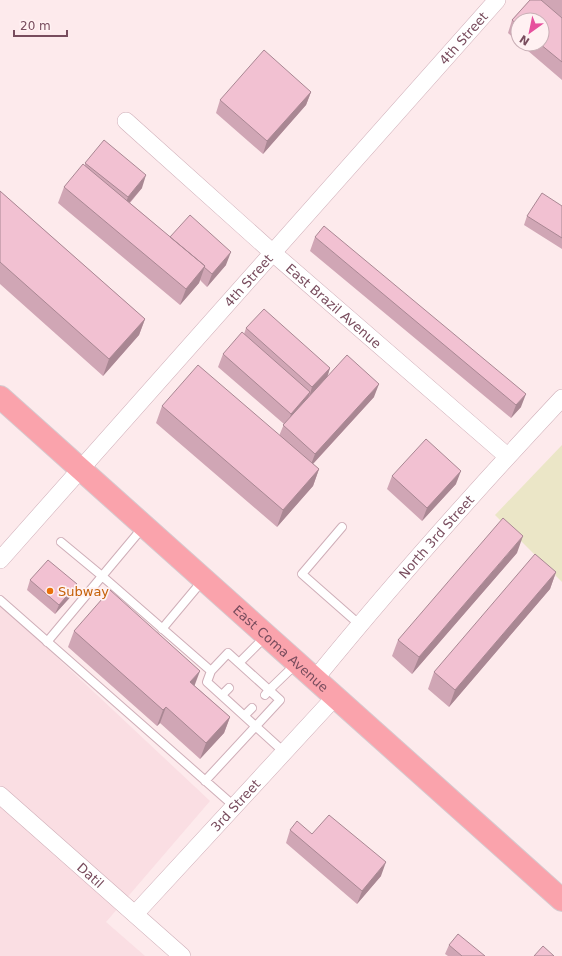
<svg xmlns="http://www.w3.org/2000/svg" width="562" height="956" viewBox="0 0 562 956" font-family="'DejaVu Sans',sans-serif">
  <rect width="100%" height="100%" fill="#fdeaec"/>
  <!-- residential -->
  <path fill="#fadee3" d="M0 604 210 801 106 922 145 956H0Z"/>
  <!-- green -->
  <path fill="#ebe6c7" d="M562 445V582L495 515Z"/>
  <g fill="none" stroke-linecap="round" stroke-linejoin="round">
    <!-- lane casing -->
    <g stroke="#cfaeb8" stroke-width="10">
      <path id="lane" d="M342 527 302 574 360 625
        M61 542 102 576 211 671 207 682 284 752
        M0 600 234 806
        M162 629 203 580
        M47 642 144 526
        M239 663 266 636
        M211 671 228 653 269 690 297 663
        M222 695 229 688
        M245 715 252 708
        M205 781 280 700 269 690 265 695"/>
    </g>
    <!-- street casing -->
    <g stroke="#cfaeb8" stroke-width="18">
      <g id="street">
        <path id="s1" d="M126 121 273 253 507 456"/>
        <path id="s2" d="M0 560 497 0"/>
        <path id="s3" d="M315 679C394 582 477 489 562 398"/>
        <path id="s4" d="M0 795 182 956"/>
        <path id="s5" d="M135 914 335 697"/>
      </g>
    </g>
    <!-- primary casing -->
    <g stroke="#d6c9ce" stroke-width="24">
      <g id="primary">
        <path id="s6" d="M0 397 562 900"/>
      </g>
    </g>
    <!-- lane -->
    <use href="#lane" stroke="#fff" stroke-width="8"/>
    <!-- street -->
    <use href="#street" stroke="#fff" stroke-width="17"/>
    <!-- primary -->
    <use href="#primary" stroke="#faa3ac" stroke-width="22"/>
  </g>
  <!-- wall -->
  <path fill="#d0a6b5" d="M530 0H562V80L520 44H542L518 20V42L508 33 512 20Z
    M311 92 306 105 263 154 216 113 220 100Z
    M85 163 142 188 130 203 170 237 226 265 207 287 200 280 199 283 180 305 58 203 64 187 85 165Z
    M0 191 145 319 139 335 103 376 0 284Z
    M562 206V249L524 225 527 216Z
    M315 237 521 407 511 418 310 251Z
    M246 328 330 368 327 377 374 397 313 464 319 469 313 486 277 527 156 423 162 406 279 436 284 424 218 367 223 354 244 334Z
    M392 476 456 484 422 521 387 489Z
    M517 553 412 674 392 656 398 640Z
    M556 572 550 589 449 707 428 689 434 672Z
    M30 580 77 584 74 593 55 614 27 590Z
    M74 631 194 685 230 717 224 733 200 759 160 723 157 726 68 647Z
    M290 830 312 834 381 876 357 904 286 843Z
    M449 945 485 956H448L445 954Z"/>
  <!-- shaded-wall -->
  <path fill="#a98793" d="M311 92 306 105 263 154 267 141Z
    M146 175 142 188 123 210 128 197Z
    M231 252 226 265 207 287 212 274Z
    M205 266 199 283 180 305 186 289Z
    M145 319 139 335 103 376 109 359Z
    M330 368 326 381 308 401 312 387Z
    M379 384 374 397 310 467 315 454Z
    M310 392 306 405 287 427 291 414Z
    M526 394 521 407 511 418 516 405Z
    M319 469 313 486 277 527 283 510Z
    M461 471 456 484 422 521 427 508Z
    M523 536 517 553 412 674 419 657Z
    M556 572 550 589 449 707 455 690Z
    M77 584 74 593 55 614 59 605Z
    M200 671 194 687 190 682Z
    M166 707 160 723 157 726 163 710Z
    M230 717 224 733 200 759 206 743Z
    M386 862 381 876 357 904 362 891Z"/>
  <!-- building -->
  <path fill="#f2c1d2" stroke="#a98793" d="M530 0H541L562 18V62L540 44H542V20H518V25L512 20Z
    M264 50 311 92 267 141 220 100Z
    M104 140 146 175 128 197 85 163Z
    M83 164 205 266 186 289 64 187Z
    M0 191 145 319 109 359 0 262Z
    M542 193 562 206V238L527 216Z
    M190 215 231 252 212 274 204 267 205 266 170 237Z
    M324 226 526 394 516 405 315 237Z
    M264 309 330 368 312 387 246 328Z
    M242 332 310 392 291 414 223 354Z
    M347 355 379 384 315 454 283 425Z
    M198 365 319 469 283 510 162 406Z
    M426 439 461 471 427 508 392 476Z
    M503 518 523 536 419 657 398 640Z
    M535 554 556 572 455 690 434 672Z
    M48 560 77 584 59 605 30 580Z
    M110 590 200 671 190 682 230 717 206 743 166 707 163 710 74 631Z
    M329 815 386 862 362 891 290 830 297 821 312 834Z
    M458 934 485 956H462L449 945Z
    M543 946 554 956H534Z"/>
  <!-- markers -->
  <circle fill="#e8710a" stroke="#fff1f2" stroke-width="1.5" cx="50" cy="591" r="4"/>
  <g text-anchor="middle" stroke-width="3.5" stroke-linejoin="round" paint-order="stroke">
    <!-- street labels -->
    <g font-size="13" fill="#784c5d" stroke="#fff1f2">
      <text dy="5" stroke="none"><textPath href="#s2" startOffset="698">4th Street</textPath></text>
      <text dy="5" stroke="none"><textPath href="#s2" startOffset="374">4th Street</textPath></text>
      <text dy="5" stroke="none"><textPath href="#s1" startOffset="278">East Brazil Avenue</textPath></text>
      <text dy="5" stroke="none"><textPath href="#s3" startOffset="187">North 3rd Street</textPath></text>
      <text dy="5" stroke="none"><textPath href="#s6" startOffset="377">East Coma Avenue</textPath></text>
      <text dy="5" stroke="none"><textPath href="#s5" startOffset="148">3rd Street</textPath></text>
      <text dy="5" stroke="none"><textPath href="#s4" startOffset="121">Datil</textPath></text>
    </g>
    <!-- food labels -->
    <g font-size="13" fill="#c56008" stroke="#fff1f2" text-anchor="start">
      <text x="58" y="596">Subway</text>
    </g>
  </g>
  <!-- north arrow -->
  <g transform="translate(530 32) rotate(213)"><circle r="19" fill="#fff1f2" stroke="#c9afb6"/>
  <path d="M0-3L7 15L0 10L-7 15Z" fill="#e6509d"/>
  <text y="-6" font-size="11" font-weight="bold" text-anchor="middle" fill="#784c5d">N</text>
  </g>
  <!-- scale -->
  <path d="M14 30v6h53v-6" fill="none" stroke="#784c5d" stroke-width="2"/>
  <text x="20" y="30" font-size="12" fill="#784c5d" stroke="#fff1f2" stroke-width="3" paint-order="stroke">20 m</text>
</svg>
